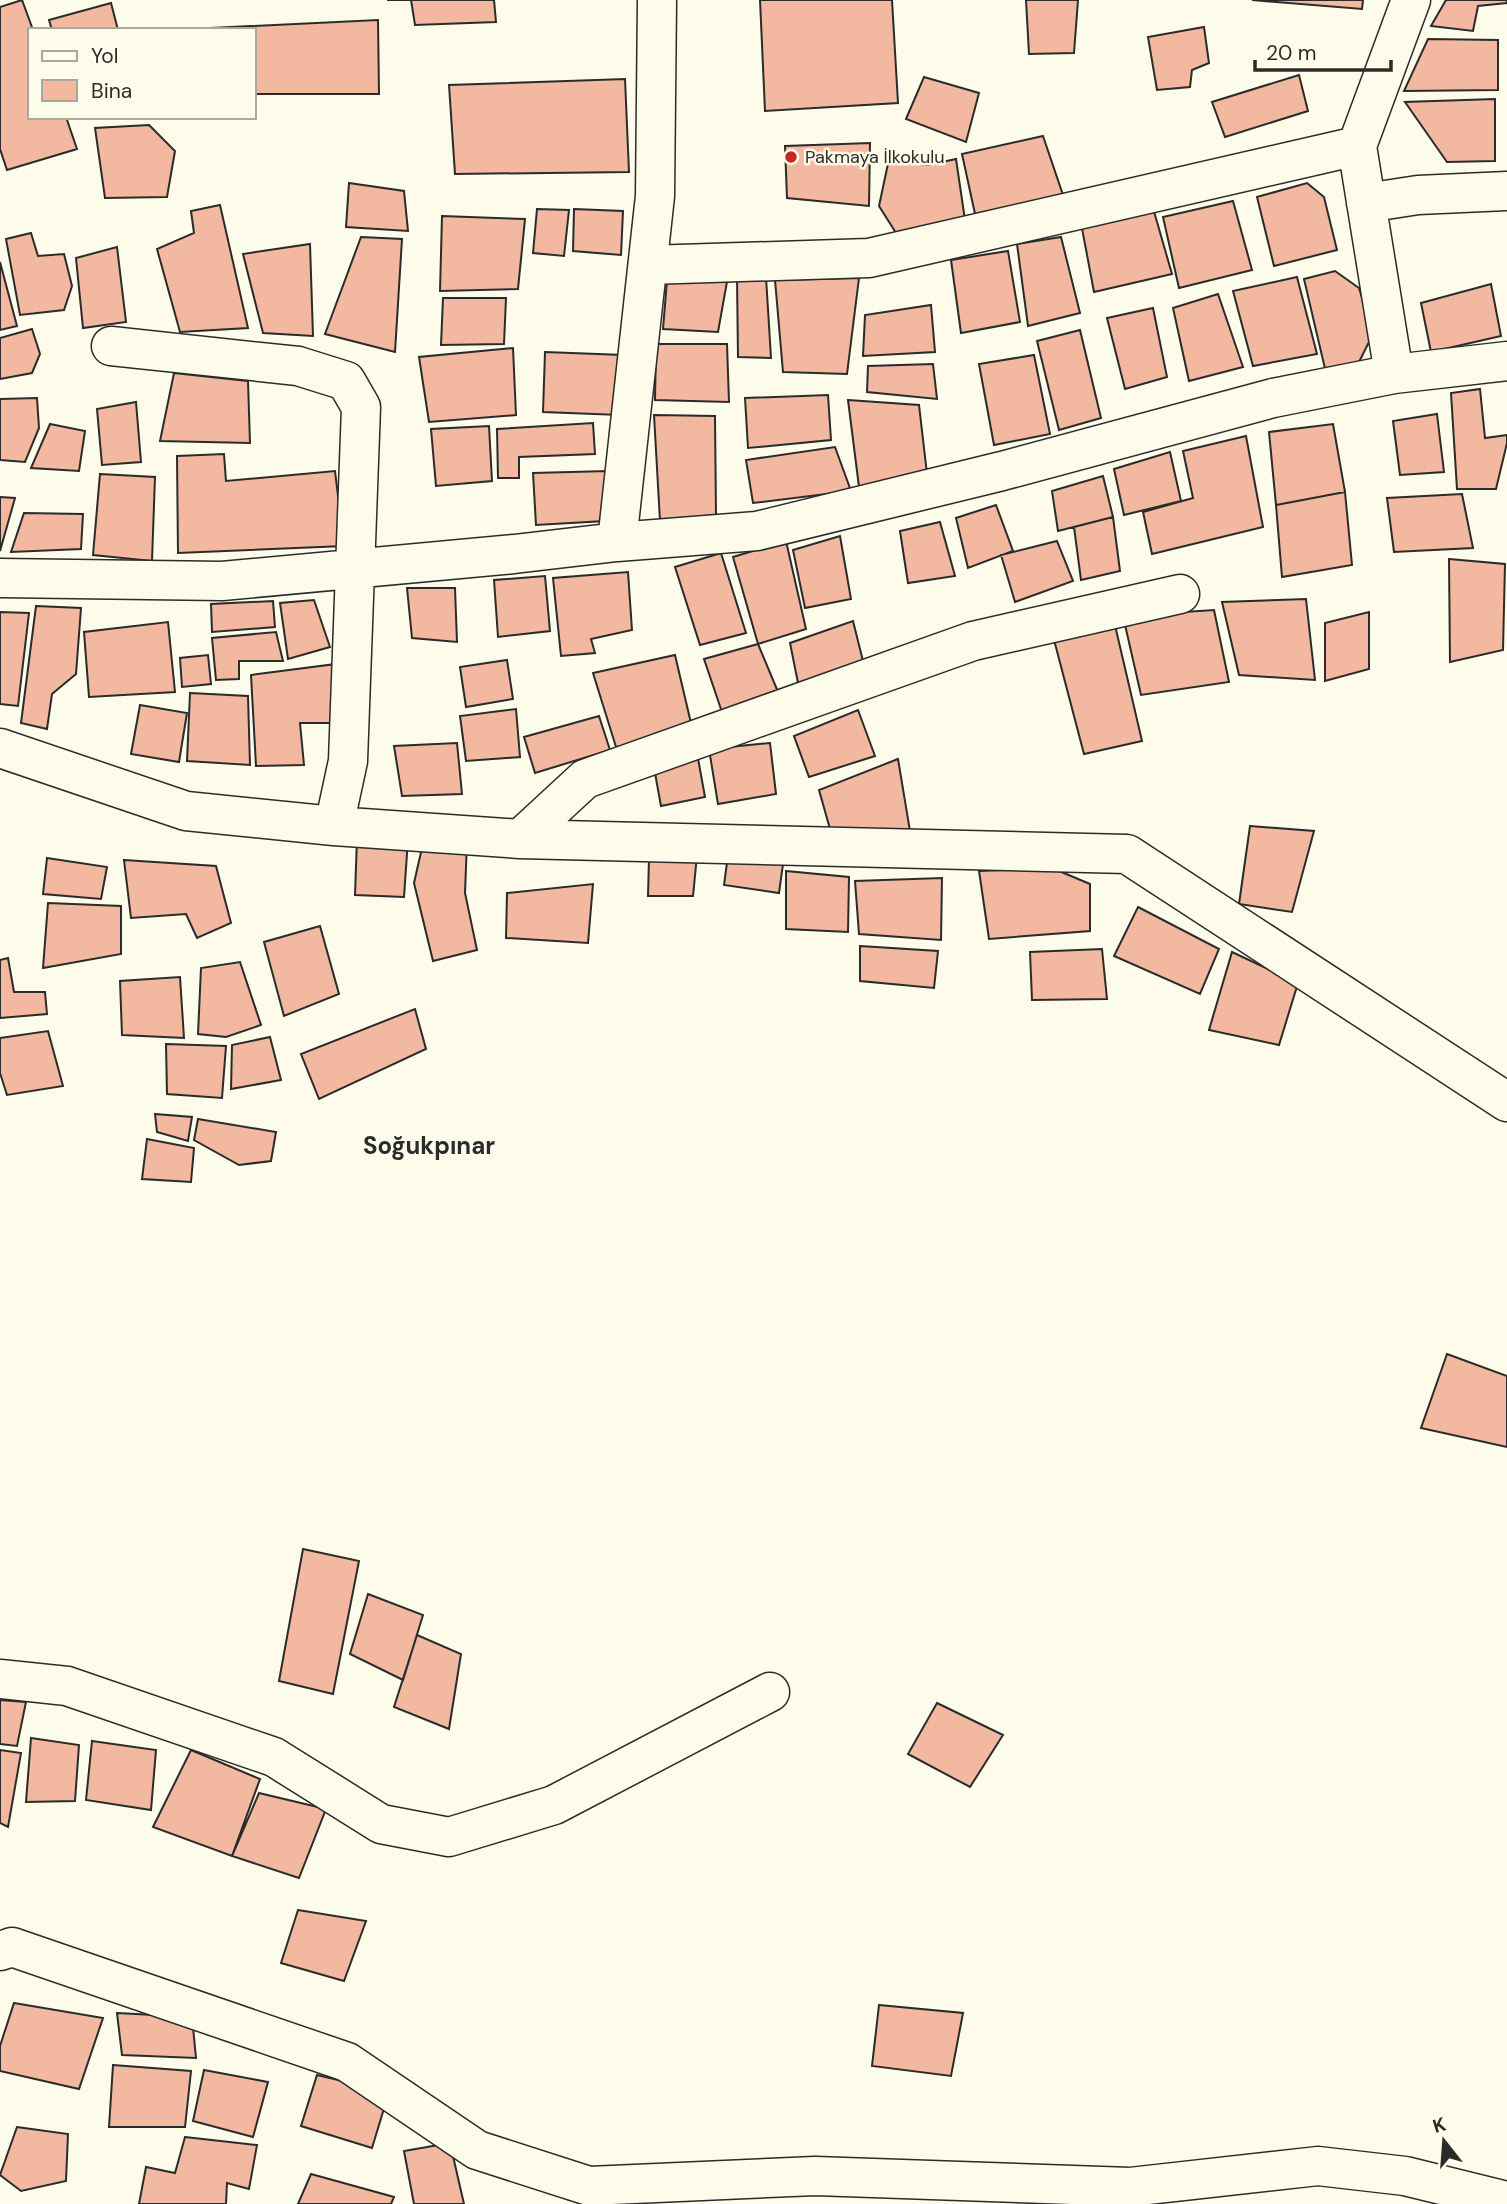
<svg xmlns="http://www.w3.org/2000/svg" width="1507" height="2204" viewBox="0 0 1507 2204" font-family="'DM Sans',sans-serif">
  <rect width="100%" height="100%" fill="#fdfbea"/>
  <!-- building -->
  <path fill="#f2b8a0" stroke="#2b2b2b" stroke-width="2" d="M22 0 33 30H30V117H66L77 149 7 170 0 149V7Z
    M387 0H494L496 22 415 25 411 0Z
    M760 0H892L898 103 765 111Z
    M1026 0H1078L1074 53 1029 54Z
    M1252 0H1363L1362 9Z
    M1446 0H1507V3L1478 6 1473 31 1431 26Z
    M111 3 118 30H52L49 20Z
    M378 20 379 94H254V30L210 28Z
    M1204 27 1209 63 1192 70 1190 87 1157 90 1148 37Z
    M1428 39 1498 40V90L1404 91Z
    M1299 75 1308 111 1225 137 1212 102Z
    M924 77 979 93 966 142 906 119Z
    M625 79 629 172 455 174 449 85Z
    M1495 99V161L1447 162 1405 102Z
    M149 125 175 151 167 197 105 198 95 128Z
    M1043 136 1063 195 975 214 962 154Z
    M870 143 869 206 787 198 785 146Z
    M889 159 928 165 956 159 965 220 896 233 879 206Z
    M349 183 404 191 408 231 346 227Z
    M1307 183 1324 197 1337 250 1274 266 1257 197Z
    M1233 201 1252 270 1179 288 1163 217Z
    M220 205 248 328 180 332 157 249 194 233 191 211Z
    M1153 208 1172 274 1094 292 1081 223Z
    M537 209 569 210 564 256 533 253Z
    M574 209 623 211 621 255 573 251Z
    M442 216 525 219 518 289 440 291Z
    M31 233 38 256 64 254 72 286 64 310 20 315 6 239Z
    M361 237 402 239 395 352 325 334Z
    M1061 237 1080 313 1028 326 1017 244Z
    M310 244 313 336 263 333 243 254Z
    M117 247 126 322 83 328 76 258Z
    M1008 251 1020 322 961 333 951 260Z
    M0 262 17 326 0 330Z
    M668 268 728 276 718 332 663 329Z
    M1335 271 1359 288 1373 334 1355 370 1326 373 1304 279Z
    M766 277 771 358 738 357 737 278Z
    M1297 277 1317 354 1253 366 1233 291Z
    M859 278 847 374 783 372 775 280Z
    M1491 284 1501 336 1431 352 1421 303Z
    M1218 294 1243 367 1189 381 1173 308Z
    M443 298H506L504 344 441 345Z
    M931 305 935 352 863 356 865 315Z
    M1153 308 1167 377 1125 389 1107 318Z
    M32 329 40 354 32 373 0 379V338Z
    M1080 330 1101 418 1059 430 1037 341Z
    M656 344H727L729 402 655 400Z
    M513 348 516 415 429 422 419 357Z
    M545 352 623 355 620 415 543 412Z
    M1034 355 1050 434 994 445 979 364Z
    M933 364 937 399 867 392 868 366Z
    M174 373 248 381 250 443 160 441Z
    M1480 389 1485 438 1507 435V443L1496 489H1457L1451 393Z
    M828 395 831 440 748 448 745 398Z
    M37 398 39 428 25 462 0 460V399Z
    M848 400 919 405 927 474 859 487Z
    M136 402 141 462 102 465 97 409Z
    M1437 414 1444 472 1400 475 1393 421Z
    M654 415 715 416 716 515 660 521Z
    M593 423 595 454 519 457V478H498L497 429Z
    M50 424 85 431 79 471 31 468Z
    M1333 424 1345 492 1276 505 1269 432Z
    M489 426 492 481 436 486 431 429Z
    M1246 436 1263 527 1152 554 1143 512 1193 498 1183 451Z
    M835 447 851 491 753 503 746 460Z
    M1170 452 1181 501 1124 515 1114 469Z
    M224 454 226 481 335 471 344 546 178 553 177 456Z
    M608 471 605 521 536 525 533 473Z
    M100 474 155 477 152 561 93 555Z
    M1103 476 1113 517 1058 531 1052 491Z
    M1345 492 1352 565 1282 577 1276 505Z
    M1462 494 1473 548 1394 552 1387 498Z
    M0 497 15 498 0 551Z
    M996 505 1013 551 968 568 956 518Z
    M24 513 83 514 81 549 11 552Z
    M1113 517 1120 571 1081 580 1074 527Z
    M940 522 955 576 908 583 900 531Z
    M840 536 851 599 805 608 793 550Z
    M786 541 806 629 758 644 733 557Z
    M1057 541 1073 581 1015 602 1001 555Z
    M721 553 746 633 700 645 675 567Z
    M1449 559 1505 564 1503 650 1450 662Z
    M628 572 632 630 591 639 595 653 561 656 553 578Z
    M545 576 550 631 498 637 494 580Z
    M407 588H455L457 642 412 638Z
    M1306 599 1315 680 1239 675 1222 602Z
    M314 600 330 647 288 659 280 603Z
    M273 601 275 627 212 632 211 604Z
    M36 606 81 608 76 674 52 694 47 729 21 723Z
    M1214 610 1229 682 1141 695 1123 616Z
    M0 612 29 613 18 706 0 704Z
    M1369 612V669L1325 681V623Z
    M853 621 867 677 801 698 790 643Z
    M1114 621 1142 741 1084 754 1053 636Z
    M168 622 175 692 89 697 84 632Z
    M276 632 283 661H239V679L216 680 212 638Z
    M758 644 781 699 725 721 704 659Z
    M208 655 211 684 182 687 180 658Z
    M675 655 694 736 616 747 593 673Z
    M507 660 513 699 466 707 460 667Z
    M336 664 332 723H300L304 765 256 766 251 675Z
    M190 693 248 696 250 765 187 761Z
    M140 705 187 713 179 762 131 754Z
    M516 709 520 757 466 761 460 716Z
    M858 710 875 756 809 777 794 736Z
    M599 716 610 750 535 773 524 737Z
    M457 743 462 794 402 796 394 746Z
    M770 743 776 794 718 804 709 749Z
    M697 753 705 797 661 806 653 762Z
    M898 759 910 831 832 836 819 790Z
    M1250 826 1314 831 1292 912 1239 904Z
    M357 838 408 839 404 897 355 895Z
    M424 839 467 841 465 893 477 950 433 961 414 883Z
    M697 855 693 896H648L649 858Z
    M728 855 784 857 779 893 724 885Z
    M47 858 107 867 101 899 43 894Z
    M124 860 216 866 231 923 197 938 186 914 131 918Z
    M1052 868 1090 884V931L989 939 979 871Z
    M786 871 849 877 848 932 786 929Z
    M942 878 941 940 859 934 855 881Z
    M593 884 588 943 506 938 507 893Z
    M48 903 121 906V954L43 968Z
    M1138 907 1219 949 1200 994 1114 956Z
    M320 926 339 994 284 1016 264 942Z
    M860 946 938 951 934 988 860 981Z
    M1102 949 1107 999 1032 1000 1030 952Z
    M1232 952 1298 983 1279 1045 1209 1030Z
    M8 958 14 992H45L47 1014 0 1018V960Z
    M240 962 261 1025 226 1037 198 1034 201 968Z
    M180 977 184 1038 122 1035 120 981Z
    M415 1009 426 1049 319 1099 301 1054Z
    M48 1031 63 1086 7 1095 0 1073V1038Z
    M270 1037 281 1080 231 1089 232 1045Z
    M166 1044 226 1046 222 1098 167 1094Z
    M155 1114 192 1117 188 1141 157 1132Z
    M198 1119 276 1132 271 1161 239 1165 194 1140Z
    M147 1139 194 1148 191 1182 142 1179Z
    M1447 1354 1507 1376V1447L1421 1428Z
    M303 1549 359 1561 333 1694 279 1681Z
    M368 1594 423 1615 403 1680 350 1654Z
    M417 1635 461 1654 449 1729 394 1707Z
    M0 1700 26 1702 17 1746 0 1744Z
    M937 1703 1003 1735 970 1787 908 1754Z
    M31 1738 79 1745 75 1801 26 1802Z
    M92 1741 156 1750 151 1810 86 1800Z
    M0 1750 21 1753 8 1827 0 1823Z
    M191 1750 260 1779 232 1856 153 1827Z
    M259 1793 326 1809 299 1878 232 1856Z
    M298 1910 366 1921 344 1981 281 1963Z
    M14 2003 103 2018 79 2089 0 2071V2046Z
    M879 2005 963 2013 951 2076 872 2066Z
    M117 2013 192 2017 196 2058 122 2055Z
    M113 2065 191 2071 185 2127H109Z
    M204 2070 268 2082 253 2137 193 2121Z
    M317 2075 389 2092 372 2148 301 2126Z
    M17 2127 68 2134 66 2181 21 2191 0 2175Z
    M185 2137 257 2145 249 2189 227 2183 226 2204H139L146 2167 175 2173Z
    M450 2143 464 2204H414L404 2151Z
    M311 2174 394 2197 391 2204H298Z"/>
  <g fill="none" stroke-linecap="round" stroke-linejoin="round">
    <!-- minor casing -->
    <g stroke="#2b2b2b" stroke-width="41">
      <path id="minor" d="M1366 203 1418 195 1507 191
        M648 265 869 258 1357 146
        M111 346 298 366 346 381 361 407 348 761 334 826
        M1394 374 1357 146 1411 0
        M617 542 655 196 657 0
        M0 578 222 581 514 554 617 542 757 531 1002 471 1273 398 1394 374 1507 361
        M0 748 186 811 334 826 520 839 1127 854 1507 1102
        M520 839 585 779 973 641 1180 594
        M0 1679 67 1686 274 1757 381 1824 449 1837 554 1805 770 1692
        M0 1951 12 1947 347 2062 477 2150 589 2186 815 2176 1130 2187 1318 2166 1405 2176 1507 2201"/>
    </g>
    <!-- minor -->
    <use href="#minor" stroke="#fdfbea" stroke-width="38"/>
  </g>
  <!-- markers -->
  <circle fill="#c62828" stroke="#fdfbea" stroke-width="2.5" cx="791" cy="157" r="7"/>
  <g text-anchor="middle" stroke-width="5" stroke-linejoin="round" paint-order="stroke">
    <!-- poi labels -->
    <g font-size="18" fill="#2b2b2b" stroke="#fdfbea" text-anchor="start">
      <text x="805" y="163">Pakmaya İlkokulu</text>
    </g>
    <!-- district labels -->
    <g font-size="24" font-weight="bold" fill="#2b2b2b" stroke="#fdfbea">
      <text x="429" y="1154">Soğukpınar</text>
    </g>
  </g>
  <!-- legend -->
  <rect x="28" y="28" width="228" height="91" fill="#fdfbea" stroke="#a9a89e" stroke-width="2"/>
  <rect x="42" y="51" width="35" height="10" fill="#fdfbea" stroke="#a9a89e" stroke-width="2"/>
  <text x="91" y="63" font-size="21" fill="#2b2b2b">Yol</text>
  <rect x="42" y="80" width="35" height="21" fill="#f2b8a0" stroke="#a9a89e" stroke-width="2"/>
  <text x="91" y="98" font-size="21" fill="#2b2b2b">Bina</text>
  <!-- north arrow -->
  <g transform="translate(1444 2141) rotate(343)" stroke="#fdfbea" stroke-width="5" paint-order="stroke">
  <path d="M0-5L12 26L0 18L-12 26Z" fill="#2b2b2b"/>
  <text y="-10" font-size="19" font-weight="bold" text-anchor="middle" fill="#2b2b2b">K</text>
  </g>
  <!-- scale -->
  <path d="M1255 60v10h136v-10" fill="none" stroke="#2b2b2b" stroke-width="3.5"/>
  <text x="1266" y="60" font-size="21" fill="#2b2b2b" stroke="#fdfbea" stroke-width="5" paint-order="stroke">20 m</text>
</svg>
